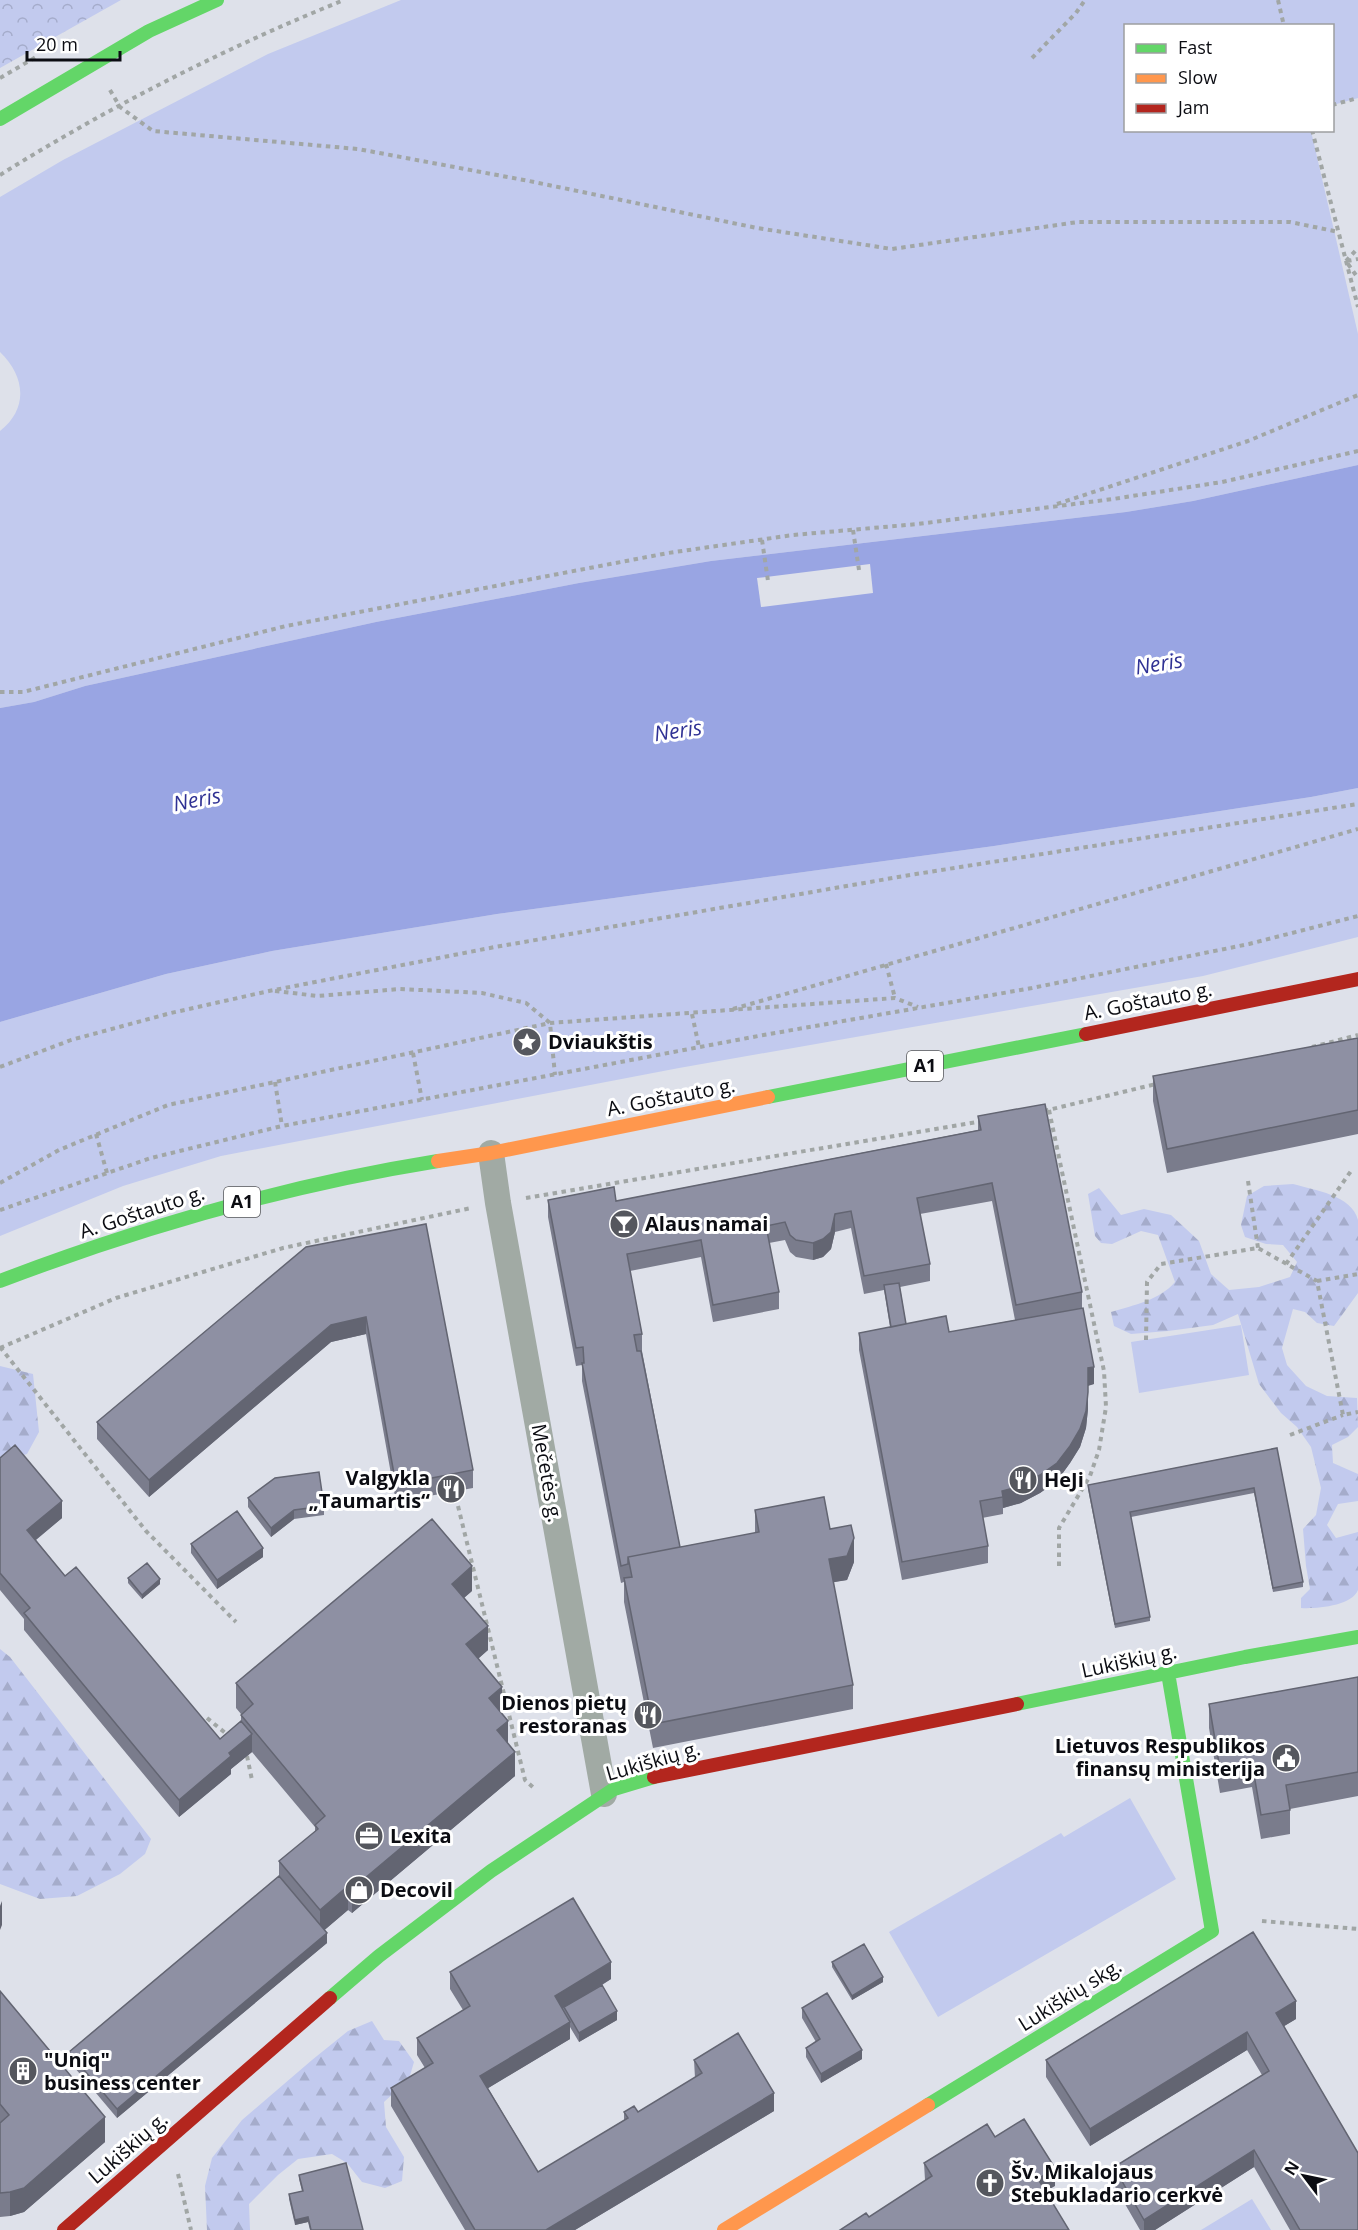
<svg xmlns="http://www.w3.org/2000/svg" width="1358" height="2230" viewBox="0 0 1358 2230" font-family="'Open Sans',sans-serif">
  <defs>
    <pattern id="forest-firs" width="22" height="20" patternUnits="userSpaceOnUse" patternTransform="scale(1.5)"><rect width="22" height="20" fill="#c2caee"/><path d="M5 1l3.5 6h-7zM16 11l3.5 6h-7z" fill="#a5accb"/></pattern>
    <pattern id="park-crowns" width="20" height="18" patternUnits="userSpaceOnUse" patternTransform="scale(1.5)"><rect width="20" height="18" fill="#c2caee"/><path d="M2 6a3 3 0 1 1 6 0M12 15a3 3 0 1 1 6 0" fill="none" stroke="#a5accb"/></pattern>
  </defs>
  <rect width="100%" height="100%" fill="#dee1ea"/>
  <!-- green -->
  <path fill="#c2caee" d="M401 0H1358V98L1333 105 1332 26H1126V130L1311 131 1358 334V465L1193 501 1126 512 711 561 579 583 376 622 85 686 34 702 0 708V431C29 408 25 376 0 352V197L63 160 268 54Z
    M1358 788V937L1203 976 679 1068 221 1156 123 1186 0 1236V1022L166 974 272 951 497 914 994 846 1311 797Z
    M1241 1325 1249 1375 1139 1393 1131 1342Z
    M1130 1798 1176 1879 938 2017 889 1932 1061 1833 1064 1837Z
    M1252 2199 1271 2230H1201Z"/>
  <!-- forest -->
  <path fill="url(#forest-firs)" d="M1293 1184C1314 1190 1352 1195 1358 1220V1293L1334 1326 1317 1323 1305 1312 1293 1309 1282 1348 1287 1365 1306 1386 1327 1396 1357 1398 1358 1427 1348 1437 1332 1445 1333 1463 1358 1474V1501L1338 1504 1327 1525 1336 1538 1358 1532C1358 1542 1358 1583 1358 1590 1352 1606 1316 1609 1301 1608V1598L1310 1589 1306 1566 1303 1529 1316 1515 1321 1488 1311 1447 1297 1427 1281 1413 1259 1384 1238 1314 1213 1325 1168 1331 1131 1334 1114 1326 1111 1312C1134 1305 1160 1300 1175 1282L1158 1235 1141 1231 1112 1244 1101 1243 1095 1236 1088 1194 1099 1188 1121 1215 1144 1209 1171 1215 1199 1241 1211 1274 1229 1290 1259 1287 1290 1277 1297 1262 1283 1245 1266 1244 1245 1237 1241 1225 1247 1196 1264 1186Z
    M0 1366 33 1374 39 1432 27 1454 7 1460 0 1466Z
    M0 1649 10 1657 151 1839 145 1854 120 1874 77 1896 40 1899 0 1884Z
    M372 2021 384 2040 399 2041 414 2062 409 2079 384 2102 386 2127 404 2157 402 2181 385 2188 362 2182 347 2163 332 2154 298 2159 278 2175 249 2204 250 2230H207L205 2186 212 2158 242 2120 312 2060 348 2031Z"/>
  <!-- park -->
  <path fill="url(#park-crowns)" d="M0 0H121L0 68Z"/>
  <!-- water -->
  <path fill="#99a5e3" d="M1358 465V788L1311 797 994 846 497 914 272 951 166 974 0 1022V708L34 702 85 686 376 622 579 583 711 561 1126 512 1193 501Z"/>
  <!-- pier -->
  <path fill="#dee1ea" d="M870 564 873 593 761 607 757 578Z"/>
  <g fill="none" stroke-linecap="round" stroke-linejoin="round">
    <!-- path -->
    <path stroke="#a1a6a5" stroke-width="4" stroke-dasharray="4.5 4.5" stroke-linecap="butt" d="M1278 0 1284 26
      M1032 58 1076 13 1085 0
      M0 78 36 57
      M110 90 120 107 153 131 358 149 529 181 757 228 892 249 1078 222H1290L1339 232
      M1332 105 1358 98
      M1312 130 1358 307
      M0 175C107 108 227 47 344 0
      M1346 261 1358 248
      M1347 261 1358 259
      M1348 264 1358 278
      M1057 504 1248 441 1358 395
      M853 530 859 570
      M762 540 768 581
      M0 692H23L286 626 668 553 793 535 918 524 1113 499 1222 482 1358 451
      M886 964 895 998
      M275 991 318 996 400 989 482 993 526 1003 550 1023 555 1075
      M733 1009 1358 829
      M692 1014 699 1047
      M1312 1047 1358 1035
      M413 1053 422 1100
      M0 1067 71 1040 171 1013 269 991 495 947 910 875 1358 804
      M275 1082 282 1126
      M1049 1110 1104 1371 1106 1407 1099 1450 1090 1476 1059 1528V1566
      M1044 1111 1156 1084
      M96 1134 107 1173
      M1248 1181 1258 1248
      M0 1183 59 1150 168 1105 550 1023 895 998 918 1007
      M526 1198 983 1121
      M0 1210 151 1158 282 1126 758 1036 1032 988 1249 944 1358 916
      M1286 1264 1351 1171
      M1317 1281 1358 1274
      M1146 1340 1147 1282 1161 1264 1258 1248 1317 1281 1343 1415 1358 1412
      M0 1347 146 1531 236 1622
      M0 1348 116 1298 283 1248 471 1208
      M1290 1435 1343 1415
      M458 1506 525 1780 536 1790
      M207 1718 229 1736
      M247 1756 252 1780
      M1262 1921 1358 1929
      M178 2174 191 2230"/>
    <!-- street -->
    <path stroke="#a1aaa4" stroke-width="26" d="M491 1153 498 1203 604 1794"/>
    <!-- fast -->
    <path stroke="#63d668" stroke-width="14" d="M0 119 149 31 217 0
      M768 1097 1086 1034
      M0 1281C142 1227 288 1185 438 1161
      M1017 1704 1245 1657 1358 1637
      M330 1998 379 1956 491 1871 614 1789 654 1777
      M928 2105 1212 1931 1168 1673"/>
    <!-- slow -->
    <path stroke="#ff974d" stroke-width="14" d="M438 1161 491 1153 768 1097
      M724 2230 928 2105"/>
    <!-- jam -->
    <path stroke="#b3261e" stroke-width="14" d="M1086 1034 1358 979
      M654 1777 1017 1704
      M64 2230 330 1998"/>
  </g>
  <!-- wall -->
  <path fill="#7a7c8c" fill-rule="evenodd" d="M1358 1038V1134L1167 1173 1153 1101V1076Z
    M978 1116 1082 1292V1308L1094 1384 1088 1385V1409L1086 1428 1080 1447 1070 1463 1057 1481 1040 1493 1021 1503 1003 1508V1514L982 1518 988 1546V1563L902 1580 859 1350V1333L890 1327 884 1290 864 1294 851 1228 835 1232 831 1249 823 1257 813 1260 796 1257 790 1252 785 1240 769 1243 779 1292V1309L713 1322 701 1257 630 1271 642 1334V1351L680 1547 755 1533V1510L830 1529 854 1562 847 1580 833 1582 853 1685V1709L653 1748 624 1602V1582L621 1583 582 1381V1365L576 1366 548 1217V1200L616 1201 978 1130ZM992 1201 1015 1320 949 1332 906 1324 900 1287 930 1281V1264L920 1214Z
    M426 1224 473 1470V1488L396 1502 366 1334 331 1342 149 1497 97 1439V1422Z
    M1277 1448 1303 1582V1587L1273 1592 1254 1493 1131 1517 1150 1617V1621L1115 1628 1088 1489V1485Z
    M0 1458 62 1518 36 1540 65 1576 220 1739 241 1721V1714L236 1708V1683L472 1591 464 1598 488 1650 478 1659 502 1712H501L515 1776 352 1913 348 1910 324 1930 327 1943 117 2118 69 2061V2052L279 1876V1861L315 1832V1827L252 1752 231 1769V1774L179 1817 24 1630V1619L0 1590Z
    M248 1498 324 1506V1515L294 1519 271 1537 248 1507Z
    M191 1544 263 1557 217 1589 191 1553Z
    M128 1578 160 1584 142 1599 128 1583Z
    M1358 1677V1796L1290 1809V1834L1261 1839 1252 1787 1220 1793 1209 1728V1704Z
    M832 1962 883 1982 852 2000 832 1967Z
    M450 1972 611 1979 602 1985 617 2020 579 2042 570 2027V2039L488 2088 538 2172 624 2120V2112H638L695 2078 694 2060 774 2111 575 2230H465L391 2106V2088L425 2068 417 2055V2038L463 2010 450 1989Z
    M0 1991 105 2142 24 2212 10 2216 0 2217Z
    M802 2008 862 2059 821 2083 806 2057V2048L816 2042 802 2018Z
    M1296 2019 1284 2026 1358 2230H1290L1254 2167 1155 2230H1140L1114 2185V2167L1262 2075 1247 2050 1090 2146 1046 2077V2060Z
    M995 2137 1055 2186 925 2180 924 2163Z
    M299 2175 363 2230H310L308 2222 295 2225 289 2199V2194L302 2191 299 2179Z"/>
  <!-- shaded-wall -->
  <path fill="#636572" d="M835 1214V1232L831 1249 823 1257 813 1260V1243Z
    M366 1317V1334L331 1342 149 1497V1480L331 1325Z
    M1094 1367V1384L1088 1386V1368Z
    M1088 1392V1409L1086 1428 1080 1447 1070 1463 1057 1481 1040 1493 1021 1503 1003 1508 1002 1491Z
    M62 1501V1518L27 1547V1530Z
    M294 1510V1519L271 1537V1528Z
    M854 1538V1562L847 1580 829 1583V1559Z
    M263 1548V1557L217 1589V1580Z
    M472 1566V1591L452 1608V1584Z
    M160 1579V1584L142 1599V1595Z
    M488 1626V1650L466 1669V1644Z
    M502 1687V1712L489 1722V1698Z
    M508 1721V1745L497 1730Z
    M252 1734V1752L231 1769V1774L179 1817V1800L229 1753Z
    M515 1752V1776L352 1913V1889Z
    M348 1886V1910L320 1934V1910Z
    M2 1901V1925L0 1930V1906Z
    M327 1933V1943L117 2118V2109Z
    M611 1962V1979L555 2013V1996Z
    M883 1977V1982L852 2000V1996Z
    M1296 2001V2019L1276 2031V2013Z
    M617 2011V2020L579 2042V2033Z
    M570 2022V2039L480 2093V2076Z
    M1247 2032V2050L1090 2146V2129Z
    M862 2050V2059L821 2083V2074Z
    M774 2093V2111L575 2230H546Z
    M105 2117V2142L24 2212 10 2216V2192Z
    M1254 2150V2167L1155 2230H1144V2220Z
    M1055 2168V2186L1038 2196V2179Z
    M308 2217V2222L295 2225V2220Z"/>
  <!-- building -->
  <path fill="#8e90a3" stroke="#636572" stroke-width="1.5" d="M1358 1038V1110L1167 1149 1153 1076Z
    M1045 1104 1082 1292 1016 1305 992 1183 917 1198 930 1264 864 1276 851 1211 835 1214 831 1232 823 1239 813 1243 796 1240 790 1235 785 1222 766 1226 779 1292 713 1305 701 1240 627 1254 642 1334 634 1335 637 1351H641L680 1547 628 1557V1564L621 1566 582 1363H584L583 1347 576 1348 548 1200 614 1187 616 1201 981 1130 978 1116Z
    M426 1224 473 1470 396 1485 366 1317 331 1325 149 1480 97 1422 306 1247Z
    M899 1283 906 1324 891 1327 884 1285Z
    M1083 1308 1094 1367 1088 1368V1392L1086 1411 1080 1429 1070 1446 1057 1463 1040 1475 1021 1486 1002 1491 1003 1497 980 1501 988 1546 902 1562 859 1333 946 1316 949 1332Z
    M15 1445 62 1501 27 1530 65 1576 76 1567 220 1739 241 1721 252 1734 229 1753 231 1756 179 1800 24 1613 30 1608 0 1573V1458Z
    M1277 1448 1303 1582 1273 1588 1254 1488 1130 1512 1150 1617 1115 1624 1088 1485Z
    M319 1472 324 1506 294 1510 271 1528 248 1498 275 1478Z
    M824 1497 830 1529 851 1525 854 1538 847 1556 829 1559 853 1685 653 1724 624 1578 632 1577 628 1557 759 1532 755 1510Z
    M237 1511 263 1548 217 1580 191 1544Z
    M432 1519 472 1566 452 1584 488 1626 466 1644 502 1687 489 1698 508 1721 497 1730 515 1752 352 1889 348 1886 320 1910 279 1861 318 1829 315 1825 325 1816 241 1715 253 1704 236 1683Z
    M147 1563 160 1579 142 1595 128 1578Z
    M1358 1677V1772L1286 1785 1290 1810 1261 1815 1252 1763 1220 1769 1209 1704Z
    M279 1876 327 1933 117 2109 69 2052Z
    M573 1898 611 1962 555 1996 570 2022 480 2076 538 2172 628 2118 624 2112 634 2106 638 2112 702 2073 694 2060 738 2033 774 2093 546 2230H475L391 2088 433 2063 417 2038 470 2006 450 1972Z
    M1253 1932 1296 2001 1276 2013 1358 2153V2230H1300L1254 2150 1144 2220 1114 2167 1269 2071 1247 2032 1090 2129 1046 2060Z
    M864 1944 883 1977 852 1996 832 1962Z
    M602 1985 617 2011 579 2033 564 2007Z
    M0 1991 105 2117 24 2188 10 2192 0 2193V2123L9 2115 0 2104Z
    M827 1993 862 2050 821 2074 806 2048 820 2039 802 2008Z
    M1024 2119 1055 2168 1038 2179 1069 2230H840L866 2213 869 2217 932 2176 924 2163 987 2124 995 2137Z
    M346 2163 363 2230H311L308 2217 295 2220 289 2194 303 2191 299 2175Z"/>
  <!-- icons -->
  <defs>
    <g id="sight-disc" transform="scale(1.5)"><circle r="9.5" fill="#55575e" stroke="#fff"/><path d="M0-6L1.8-2.2L6-1.7L2.9 1.2L3.7 5.4L0 3.3L-3.7 5.4L-2.9 1.2L-6-1.7L-1.8-2.2Z" fill="#fff"/></g>
    <g id="bar-disc" transform="scale(1.5)"><circle r="9.5" fill="#55575e" stroke="#fff"/><path d="M-6-5H6L.8 .8V4.5H3.5V6h-7V4.5H-.8V.8Z" fill="#fff"/></g>
    <g id="restaurant-disc" transform="scale(1.5)"><circle r="9.5" fill="#55575e" stroke="#fff"/><path d="M-5-6h1v4h1v-4h1v4h1v-4h1v5L-1.5 .5V6h-2V.5L-5-1ZM5-6V6H3V1.5H1.5Q1.5-4 5-6Z" fill="#fff"/></g>
    <g id="civic-disc" transform="scale(1.5)"><circle r="9.5" fill="#55575e" stroke="#fff"/><path d="M-.6-6.5H3V-4.5H.6V-3L4-1V1h2V6H-6V1h2V-1L-.6-3ZM-1.2 2.5V6h2.4V2.5Z" fill="#fff"/></g>
    <g id="office-disc" transform="scale(1.5)"><circle r="9.5" fill="#55575e" stroke="#fff"/><path d="M-6-3h4V-5.5h4V-3h4V5H-6ZM-1-4.5V-3h2v-1.5ZM-6 0V1H6V0Z" fill="#fff"/></g>
    <g id="shop-disc" transform="scale(1.5)"><circle r="9.5" fill="#55575e" stroke="#fff"/><path d="M-5-2.5h2.3a2.7 3.5 0 0 1 5.4 0H5L5.5 6h-11ZM-1.5-2.5h3a1.5 2.3 0 0 0-3 0Z" fill="#fff"/></g>
    <g id="building-disc" transform="scale(1.5)"><circle r="9.5" fill="#55575e" stroke="#fff"/><path d="M-4-6H4V6H1V3H-1V6H-4ZM-2.5-4.3h1.7v1.8h-1.7ZM.8-4.3h1.7v1.8H.8ZM-2.5-1h1.7V.8h-1.7ZM.8-1h1.7V.8H.8Z" fill="#fff"/></g>
    <g id="church-disc" transform="scale(1.5)"><circle r="9.5" fill="#55575e" stroke="#fff"/><path d="M-1.2-6h2.4v3.5h3.3v2.4h-3.3V6h-2.4V-.1h-3.3v-2.4h3.3Z" fill="#fff"/></g>
  </defs>
  <g fill-rule="evenodd">
    <use href="#sight-disc" x="527" y="1042"/>
    <use href="#bar-disc" x="624" y="1224"/>
    <use href="#restaurant-disc" x="1023" y="1480"/>
    <use href="#restaurant-disc" x="451" y="1489"/>
    <use href="#restaurant-disc" x="648" y="1715"/>
    <use href="#civic-disc" x="1286" y="1758"/>
    <use href="#office-disc" x="369" y="1836"/>
    <use href="#shop-disc" x="359" y="1890"/>
    <use href="#building-disc" x="23" y="2071"/>
    <use href="#church-disc" x="990" y="2183"/>
  </g>
  <g text-anchor="middle" stroke-width="6" stroke-linejoin="round" paint-order="stroke">
    <!-- shield labels -->
    <g fill="#fff" stroke="#545559" stroke-width="1.5">
      <rect x="907" y="1051" width="36" height="30" rx="4.5"/>
      <rect x="224" y="1187" width="36" height="30" rx="4.5"/>
    </g>
    <g font-size="18" font-weight="bold" fill="#0b0c12">
      <text x="925" y="1072">A1</text>
      <text x="242" y="1208">A1</text>
    </g>
    <!-- street labels -->
    <g font-size="20" fill="#0b0c12" stroke="#fff">
      <text transform="translate(1148 1001) rotate(-11)" y="7">A. Goštauto g.</text>
      <text transform="translate(671 1097) rotate(-11)" y="7">A. Goštauto g.</text>
      <text transform="translate(142 1212) rotate(-18)" y="7">A. Goštauto g.</text>
      <text transform="translate(547 1473) rotate(80)" y="7">Mečetės g.</text>
      <text transform="translate(1129 1661) rotate(-12)" y="7">Lukiškių g.</text>
      <text transform="translate(653 1761) rotate(-16)" y="7">Lukiškių g.</text>
      <text transform="translate(1070 1995) rotate(-32)" y="7">Lukiškių skg.</text>
      <text transform="translate(128 2148) rotate(-41)" y="7">Lukiškių g.</text>
    </g>
    <!-- poi labels -->
    <g font-size="20" font-weight="bold" fill="#0b0c12" stroke="#fff" text-anchor="start">
      <text x="548" y="1049">Dviaukštis</text>
      <text x="645" y="1231">Alaus namai</text>
      <text x="430" y="1485" text-anchor="end">Valgykla<tspan x="430" dy="23">„Taumartis“</tspan></text>
      <text x="1044" y="1487">HeJi</text>
      <text x="627" y="1710" text-anchor="end">Dienos pietų<tspan x="627" dy="23">restoranas</tspan></text>
      <text x="1265" y="1753" text-anchor="end">Lietuvos Respublikos<tspan x="1265" dy="23">finansų ministerija</tspan></text>
      <text x="390" y="1843">Lexita</text>
      <text x="380" y="1897">Decovil</text>
      <text x="44" y="2067">"Uniq"<tspan x="44" dy="23">business center</tspan></text>
      <text x="1011" y="2179">Šv. Mikalojaus<tspan x="1011" dy="23">Stebukladario cerkvė</tspan></text>
    </g>
    <!-- water labels -->
    <g font-size="21" font-style="italic" fill="#2f3194" stroke="#fff">
      <text transform="translate(1159 664) rotate(-9)" y="7">Neris</text>
      <text transform="translate(678 731) rotate(-8)" y="7">Neris</text>
      <text transform="translate(197 800) rotate(-11)" y="7">Neris</text>
    </g>
  </g>
  <!-- legend -->
  <rect x="1124" y="24" width="210" height="108" fill="#ffffff" stroke="#9d9ea0" stroke-width="1.5"/>
  <rect x="1136" y="44" width="30" height="9" fill="#63d668" stroke="#9d9ea0" stroke-width="1.5"/>
  <text x="1178" y="54" font-size="18" fill="#0b0c12">Fast</text>
  <rect x="1136" y="74" width="30" height="9" fill="#ff974d" stroke="#9d9ea0" stroke-width="1.5"/>
  <text x="1178" y="84" font-size="18" fill="#0b0c12">Slow</text>
  <rect x="1136" y="104" width="30" height="9" fill="#b3261e" stroke="#9d9ea0" stroke-width="1.5"/>
  <text x="1178" y="114" font-size="18" fill="#0b0c12">Jam</text>
  <!-- north arrow -->
  <g transform="translate(1304 2176) rotate(302)" stroke="#ffffff" stroke-width="4.5" paint-order="stroke">
  <path d="M0-4.5L10 22L0 15L-10 22Z" fill="#0b0c12"/>
  <text y="-9" font-size="16" font-weight="bold" text-anchor="middle" fill="#0b0c12">N</text>
  </g>
  <!-- scale -->
  <path d="M27 51v9h93v-9" fill="none" stroke="#0b0c12" stroke-width="3"/>
  <text x="36" y="51" font-size="18" fill="#0b0c12" stroke="#ffffff" stroke-width="4.5" paint-order="stroke">20 m</text>
</svg>
